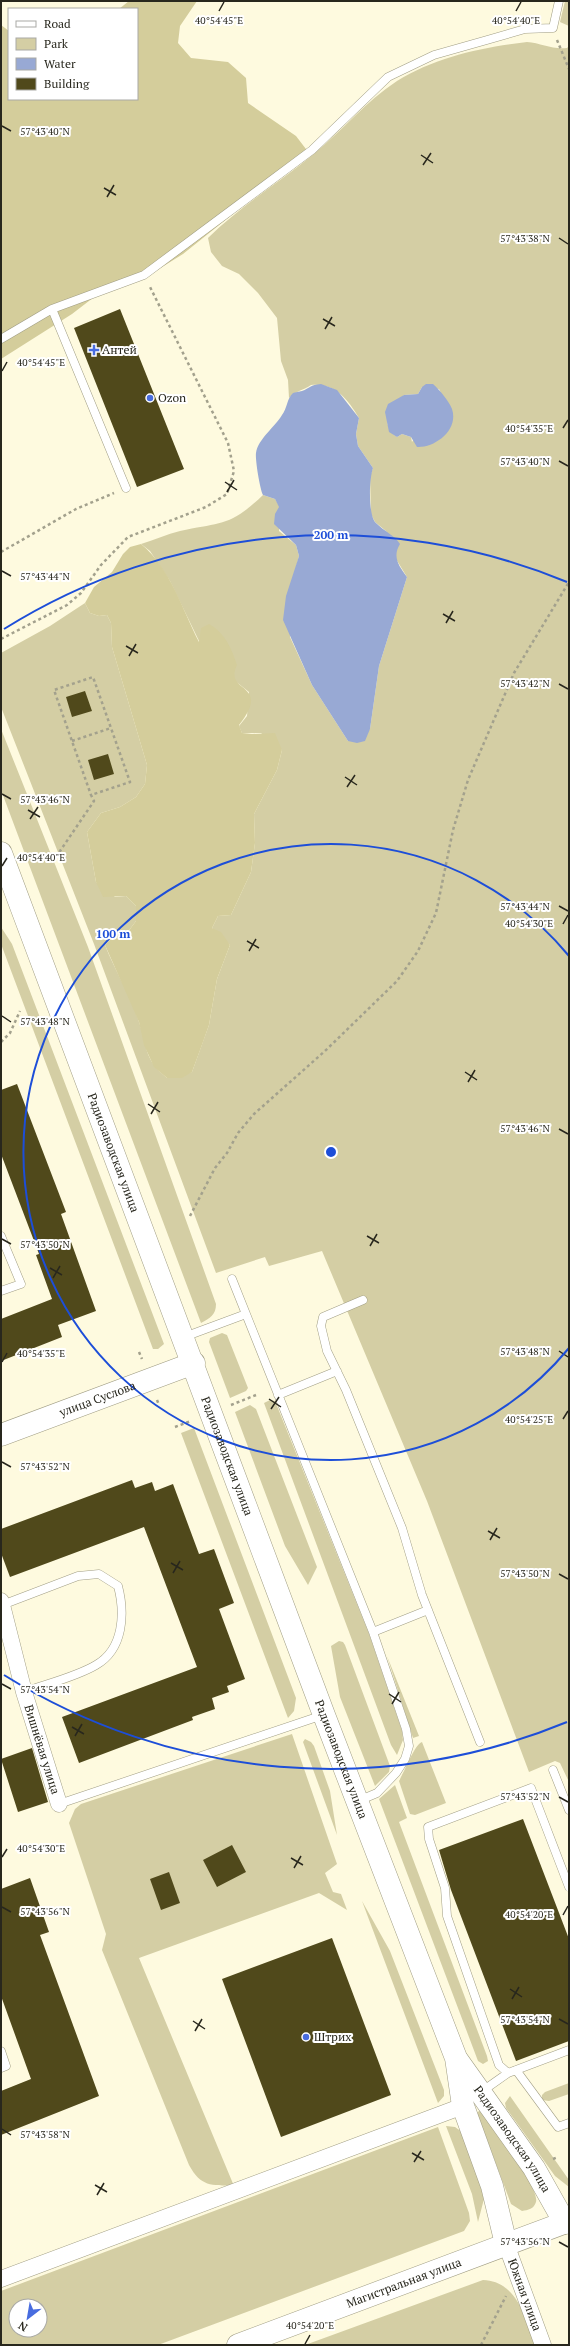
<svg xmlns="http://www.w3.org/2000/svg" width="570" height="2346" viewBox="0 0 570 2346" font-family="'PT Serif',serif">
  <rect width="100%" height="100%" fill="#fefadf"/>
  <!-- green -->
  <path fill="#d4cea4" fill-rule="evenodd" d="M565 1H569V26L560 22Z
    M527 42C541 43 553 50 567 48L569 46V1782L560 1763 555 1761 529 1772 427 1501 322 1251 269 1266 265 1257 216 1273 94 944 1 707V653L50 626 85 603 90 613 99 616 107 615 111 623 112 647 147 765 145 784 136 797 120 807 101 813 87 832 96 882 115 897 126 896 136 906V921L127 933 113 937 105 945C115 971 131 996 139 1022 148 1048 143 1058 167 1078L192 1072 209 1025 217 979 230 945 212 928 218 916 231 915 251 872 255 843 254 814 277 770 282 750 261 733H242L239 726 247 716 249 692 234 680 232 674 200 643 170 581 150 551 141 544C154 540 167 534 180 531 221 522 230 527 263 495L275 499 280 507 279 531 296 545 299 556 294 575 290 637 312 685 348 741 370 729 379 666 407 577 396 559V551L386 531 375 522 371 514 370 476 373 468 358 446 356 434 359 418C347 398 335 383 311 385 304 390 295 391 289 398L288 380 281 361 277 318 258 293 239 274 222 266 211 252 208 238C240 206 280 182 315 153 343 130 366 101 397 81 435 57 483 47 527 42ZM422 387 439 389 441 393 412 442 411 437 402 434 397 437C377 423 394 410 404 395L418 394Z
    M1 729 88 947 216 1304C216 1315 210 1318 201 1323L1 790Z
    M1 927 12 944 164 1344 158 1349H153L1 944Z
    M222 1333 227 1335 248 1388 246 1391 230 1398 209 1342 210 1338Z
    M270 1400 275 1401 369 1634 402 1731 403 1740 397 1755 391 1745 264 1403Z
    M250 1405 256 1409 317 1567 308 1585 285 1546 235 1412Z
    M194 1428 296 1698 294 1711 288 1718 181 1433Z
    M339 1641 343 1642 345 1645 390 1766 389 1772 375 1786 340 1697 331 1646Z
    M387 1656 419 1736 413 1738Z
    M292 1734 337 1864 325 1873 333 1892 341 1894 347 1910 319 1893 139 1958 234 2186C211 2185 201 2187 189 2165L102 1950 106 1934 69 1823 75 1809 81 1804Z
    M305 1739 311 1742 314 1746 330 1791 337 1835 303 1742Z
    M422 1742 446 1803 415 1815 410 1814 399 1781C404 1773 414 1745 422 1742Z
    M395 1785 407 1818 399 1822 487 2056 488 2061 483 2064 478 2061 379 1799Z
    M362 1901 390 1951 444 2090V2096L438 2103Z
    M569 2083V2094L549 2101 542 2100V2095L545 2092Z
    M510 2096 569 2180V2187L555 2176 506 2108 505 2103Z
    M480 2110C490 2125 540 2187 536 2202 534 2209 528 2210 522 2211L511 2204 477 2113Z
    M446 2126 455 2127 462 2132 485 2195 478 2222 472 2194Z
    M438 2127 469 2213 470 2221 464 2231 158 2345H1V2291ZM16 2306H40V2330H16Z
    M483 2280C517 2281 525 2318 537 2345H305Z"/>
  <!-- forest -->
  <path fill="#d4cd9b" d="M129 1H197L180 26 178 43 191 58 228 62 246 78 248 103 296 136 309 153 183 254 146 277 102 291 72 314 1 359V25L9 31V99H137V9H119Z
    M141 544C171 569 182 609 199 642L201 628 209 624C225 633 231 647 237 665 223 694 273 682 239 725L242 733 252 734 275 733 282 750 277 770 254 814 255 843 251 872 231 915 218 916 212 928 221 932 230 945 217 979 209 1025 203 1042 192 1072 182 1078H167L154 1067 144 1045 139 1022 105 945 113 937 127 933 136 921V906L126 896 103 897 96 882 87 832 101 813 120 807 136 797 145 784 147 765 112 647 111 623 107 615 99 616 90 613 85 603 94 587 112 572 123 554 130 547Z"/>
  <!-- water -->
  <path fill="#98a9d4" d="M321 384 337 390 359 418 356 434 358 446 373 468C369 479 368 516 376 523 384 531 394 535 400 544 392 557 399 566 407 577L379 666 370 729 365 741 357 743 348 741 312 685 283 620 286 596 299 556 296 545 274 524 275 514 279 507 275 499 263 495C260 489 255 459 256 453 258 439 275 427 282 415 287 409 287 398 293 393 295 392 299 392 302 391 310 388 310 385 321 384Z
    M426 384H433C439 389 449 401 452 409 459 430 435 448 417 447L411 437 402 434 397 437 389 432 385 412 388 404 404 395 418 394 422 387Z"/>
  <!-- building -->
  <path fill="#50491b" d="M120 309 184 469 137 487 74 328Z
    M85 691 92 711 72 717 66 697Z
    M108 754 114 774 94 780 88 760Z
    M17 1084 66 1212 61 1214 96 1311 58 1325 62 1337 1 1361V1319L52 1299 36 1255 39 1254 1 1154V1090Z
    M132 1480 135 1488 152 1482 155 1491 173 1484 199 1554 214 1549 234 1603 219 1609 245 1679 227 1686 229 1692 212 1698 215 1709 192 1717 193 1720 79 1763 62 1717 197 1667 144 1527 10 1577 1 1553V1529Z
    M32 1748 48 1802 18 1812 1 1759Z
    M523 1819 569 1939V2041L516 2061 451 1890 439 1850Z
    M232 1845 246 1872 217 1887 203 1860Z
    M169 1872 180 1903 161 1910 150 1879Z
    M30 1878 49 1932 40 1935 99 2096 1 2135V2091L31 2079 1 1996V1889Z
    M332 1938 391 2095 281 2137 222 1979Z"/>
  <g fill="none" stroke-linecap="round" stroke-linejoin="round">
    <!-- lane casing -->
    <g stroke="#a19e85" stroke-width="9">
      <path id="lane" d="M52 309 126 488
        M1 339 52 309 144 275 312 150 388 77 434 55 487 40 525 29 553 28 559 1
        M1 1236 21 1284 1 1291
        M232 1279 373 1632 406 1729 409 1746 405 1759 396 1773 377 1793 358 1801
        M363 1300 323 1317 321 1326 327 1351 346 1390 402 1528 422 1595 480 1742
        M184 1337 246 1314
        M278 1395 337 1371
        M2 1605 78 1576 99 1574 118 1586C125 1613 124 1649 96 1665 76 1677 46 1684 24 1692
        M373 1632 428 1610
        M553 1770 569 1810
        M59 1804 323 1715
        M569 1887 531 1788 428 1827 429 1839 445 1888 447 1916 499 2065 508 2073 569 2050
        M1 2051 6 2066 1 2068
        M516 2070 558 2127 569 2123
        M481 2092 508 2073"/>
    </g>
    <!-- street casing -->
    <g stroke="#a19e85" stroke-width="17">
      <g id="street">
        <path id="s1" d="M1 1601 24 1692 59 1804"/>
        <path id="s2" d="M506 2244 543 2345"/>
        <path d="M1 2279 463 2106"/>
      </g>
    </g>
    <!-- secondary casing -->
    <g stroke="#a19e85" stroke-width="23">
      <g id="secondary">
        <path id="s3" d="M1 853 324 1715 456 2058 463 2106 492 2186 506 2244"/>
        <path id="s4" d="M1 1435 194 1363"/>
        <path id="s5" d="M458 2061 534 2168 565 2223"/>
      </g>
    </g>
    <!-- highway casing -->
    <g stroke="#a19e85" stroke-width="23">
      <g id="highway">
        <path id="s6" d="M238 2345 569 2221"/>
      </g>
    </g>
    <!-- path -->
    <path stroke="#a3a18d" stroke-width="2.5" stroke-dasharray="3 3" stroke-linecap="butt" d="M557 40 569 69
      M1 552 76 509 114 493
      M1 639 67 605 81 593 101 565 128 537 206 507 227 494 234 471 228 443 150 287
      M72 741 111 728
      M56 857 94 801 91 795 130 782 93 677 54 690 91 795
      M1 1042 10 1033 20 1011
      M190 1216 215 1168 227 1153 238 1133 254 1114 325 1051 397 981 418 951 436 913 453 830 468 780 514 673 569 582
      M139 1352 142 1359
      M157 1400 159 1405
      M231 1405 256 1395
      M175 1427 191 1421
      M553 2159 558 2157
      M481 2345 506 2296"/>
    <!-- lane -->
    <use href="#lane" stroke="#fff" stroke-width="8"/>
    <!-- street -->
    <use href="#street" stroke="#fff" stroke-width="16"/>
    <!-- secondary -->
    <use href="#secondary" stroke="#fff" stroke-width="22"/>
    <!-- highway -->
    <use href="#highway" stroke="#fff" stroke-width="22"/>
  </g>
  <!-- ticks -->
  <path fill="none" stroke="#28271d" stroke-width="1.5" d="M219 11 224 2M516 11 521 2M2 126 11 131M421 155 433 163M423 165 431 153M104 188 116 195M107 197 114 185M559 238 568 244M323 319 335 326M325 329 332 317M2 371 7 362M563 428 568 420M559 461 568 466M225 482 237 490M227 492 234 480M2 571 11 576M443 614 455 621M446 623 453 611M126 646 138 653M129 656 136 644M559 684 568 689M345 777 357 785M347 787 355 775M2 794 11 799M28 810 40 817M30 819 38 807M2 866 7 858M559 906 568 911M563 924 568 915M247 941 259 948M249 951 256 939M2 1016 11 1022M465 1072 477 1080M468 1082 475 1070M148 1104 160 1112M151 1114 158 1102M559 1129 568 1134M367 1236 379 1243M2 1239 11 1244M370 1246 377 1234M50 1268 62 1275M53 1278 60 1266M559 1351 568 1357M2 1362 7 1353M269 1399 281 1407M271 1409 279 1397M563 1419 568 1411M2 1462 11 1467M488 1531 500 1538M490 1540 497 1528M171 1563 183 1570M173 1573 180 1561M559 1574 568 1579M2 1684 11 1689M389 1694 401 1702M392 1704 399 1692M72 1727 84 1734M75 1736 82 1724M559 1797 568 1802M2 1857 7 1849M291 1858 303 1865M294 1868 301 1856M2 1907 11 1912M563 1915 568 1906M510 1989 522 1997M512 1999 519 1987M559 2019 568 2024M193 2021 205 2029M195 2031 202 2019M2 2129 11 2135M412 2153 424 2160M414 2162 421 2151M95 2185 107 2192M97 2195 104 2183M559 2242 568 2247M305 2344 310 2335"/>
  <!-- distance rings -->
  <g fill="none" stroke="#1d4ed8" stroke-width="2">
    <path d="M569 1348A308 308 0 1 1 569 956"/>
    <path d="M567 1722A617 617 0 0 1 4 1675M4 629A617 617 0 0 1 567 582"/>
  </g>
  <!-- markers -->
  <g fill="#486cdf" stroke="#fff" stroke-width="1.5">
    <path d="M92 344h4v4h4v4h-4v4h-4v-4h-4v-4h4z"/>
    <circle cx="150" cy="398" r="4"/>
    <circle cx="306" cy="2037" r="4"/>
  </g>
  <g text-anchor="middle" stroke-width="4" stroke-linejoin="round" paint-order="stroke">
    <!-- poi labels -->
    <g font-size="12" fill="#28271d" stroke="#fff" text-anchor="start">
      <text x="102" y="354">Антей</text>
      <text x="158" y="402">Ozon</text>
      <text x="314" y="2041">Штрих</text>
    </g>
    <!-- street labels -->
    <g font-size="12" fill="#28271d" stroke="#fff">
      <text dy="4" stroke="none"><textPath href="#s3" startOffset="320">Радиозаводская улица</textPath></text>
      <text dy="4" stroke="none"><textPath href="#s4" startOffset="103">улица Суслова</textPath></text>
      <text dy="4" stroke="none"><textPath href="#s3" startOffset="644">Радиозаводская улица</textPath></text>
      <text dy="4" stroke="none"><textPath href="#s1" startOffset="154">Вишнёвая улица</textPath></text>
      <text dy="4" stroke="none"><textPath href="#s3" startOffset="968">Радиозаводская улица</textPath></text>
      <text dy="4" stroke="none"><textPath href="#s5" startOffset="95">Радиозаводская улица</textPath></text>
      <text dy="4" stroke="none"><textPath href="#s6" startOffset="177">Магистральная улица</textPath></text>
      <text dy="4" stroke="none"><textPath href="#s2" startOffset="54">Южная улица</textPath></text>
    </g>
  </g>
  <g font-size="10" text-anchor="middle" fill="#28271d" stroke="#fff" stroke-width="4" stroke-linejoin="round" paint-order="stroke">
    <text x="219" y="24">40°54'45"E</text>
    <text x="516" y="24">40°54'40"E</text>
    <text x="45" y="135">57°43'40"N</text>
    <text x="525" y="242">57°43'38"N</text>
    <text x="41" y="366">40°54'45"E</text>
    <text x="529" y="432">40°54'35"E</text>
    <text x="525" y="465">57°43'40"N</text>
    <text x="45" y="580">57°43'44"N</text>
    <text x="525" y="687">57°43'42"N</text>
    <text x="45" y="803">57°43'46"N</text>
    <text x="41" y="861">40°54'40"E</text>
    <text x="525" y="910">57°43'44"N</text>
    <text x="529" y="927">40°54'30"E</text>
    <text x="45" y="1025">57°43'48"N</text>
    <text x="525" y="1132">57°43'46"N</text>
    <text x="45" y="1248">57°43'50"N</text>
    <text x="525" y="1355">57°43'48"N</text>
    <text x="41" y="1357">40°54'35"E</text>
    <text x="529" y="1423">40°54'25"E</text>
    <text x="45" y="1470">57°43'52"N</text>
    <text x="525" y="1577">57°43'50"N</text>
    <text x="45" y="1693">57°43'54"N</text>
    <text x="525" y="1800">57°43'52"N</text>
    <text x="41" y="1852">40°54'30"E</text>
    <text x="45" y="1915">57°43'56"N</text>
    <text x="529" y="1918">40°54'20"E</text>
    <text x="525" y="2023">57°43'54"N</text>
    <text x="45" y="2138">57°43'58"N</text>
    <text x="525" y="2245">57°43'56"N</text>
    <text x="310" y="2329">40°54'20"E</text>
  </g>
  <circle cx="331" cy="1152" r="6" fill="#1d4ed8" stroke="#fff" stroke-width="2"/>
  <g font-size="12" text-anchor="middle" font-weight="bold" fill="#1d4ed8" stroke="#fff" stroke-width="4" stroke-linejoin="round" paint-order="stroke">
    <text x="331" y="539">200 m</text>
    <text x="113" y="938">100 m</text>
  </g>
  <!-- border -->
  <rect width="570" height="2346" fill="none" stroke="#28271d" stroke-width="4"/>
  <!-- legend -->
  <rect x="8" y="8" width="130" height="92" fill="#ffffff" stroke="#a9a9a5"/>
  <rect x="16" y="21" width="20" height="6" fill="#ffffff" stroke="#a9a9a5"/>
  <text x="44" y="28" font-size="12" fill="#28271d">Road</text>
  <rect x="16" y="38" width="20" height="12" fill="#d4cea4" stroke="#a9a9a5"/>
  <text x="44" y="48" font-size="12" fill="#28271d">Park</text>
  <rect x="16" y="58" width="20" height="12" fill="#98a9d4" stroke="#a9a9a5"/>
  <text x="44" y="68" font-size="12" fill="#28271d">Water</text>
  <rect x="16" y="78" width="20" height="12" fill="#50491b" stroke="#a9a9a5"/>
  <text x="44" y="88" font-size="12" fill="#28271d">Building</text>
  <!-- north arrow -->
  <g transform="translate(28 2318) rotate(211)"><circle r="19" fill="#ffffff" stroke="#a9a9a5"/>
  <path d="M0-3L7 15L0 10L-7 15Z" fill="#486cdf"/>
  <text y="-6" font-size="11" font-weight="bold" text-anchor="middle" fill="#28271d">N</text>
  </g>
</svg>
